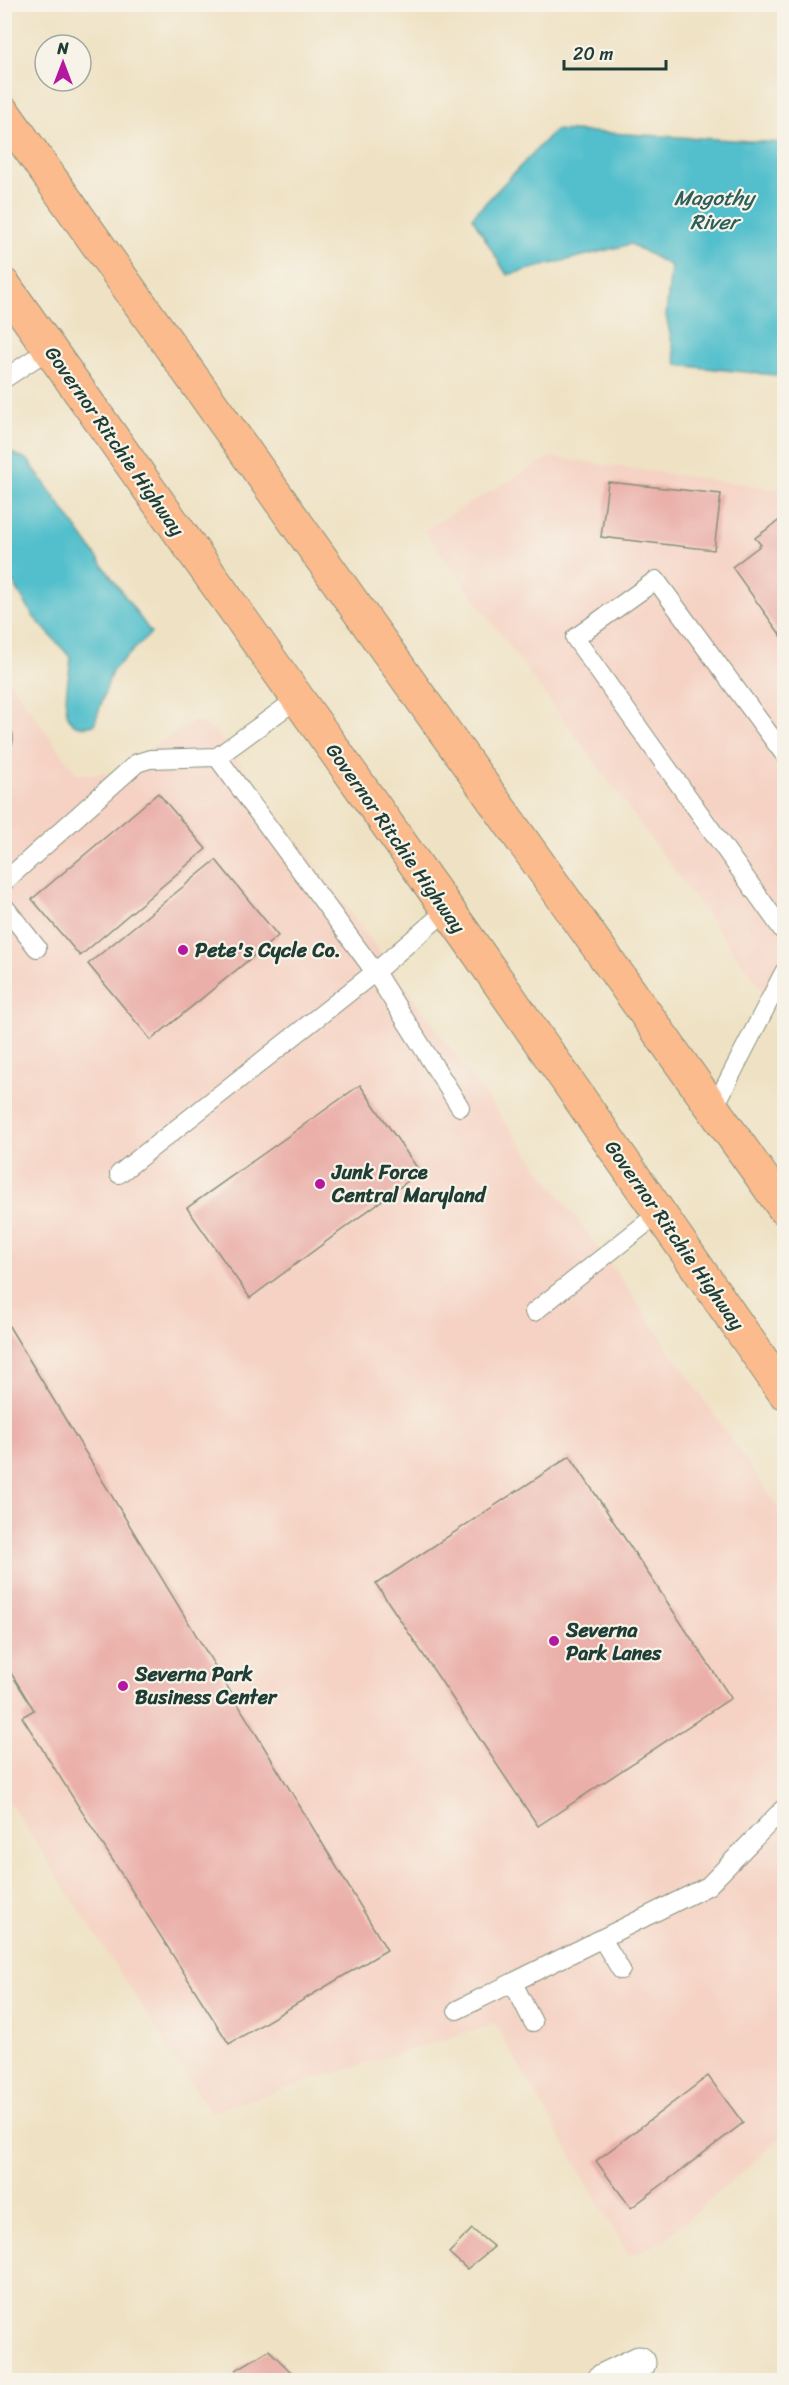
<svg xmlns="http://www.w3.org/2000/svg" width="789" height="2385" viewBox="0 0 789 2385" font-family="Sriracha,sans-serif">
  <rect width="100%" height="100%" fill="#f7f3e8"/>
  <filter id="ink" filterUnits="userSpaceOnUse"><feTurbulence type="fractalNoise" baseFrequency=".0167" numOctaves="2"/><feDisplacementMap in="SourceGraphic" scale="12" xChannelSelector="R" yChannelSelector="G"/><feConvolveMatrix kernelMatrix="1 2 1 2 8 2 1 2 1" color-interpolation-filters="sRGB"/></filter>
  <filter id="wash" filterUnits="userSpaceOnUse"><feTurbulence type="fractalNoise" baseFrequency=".008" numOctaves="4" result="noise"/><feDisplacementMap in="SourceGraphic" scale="24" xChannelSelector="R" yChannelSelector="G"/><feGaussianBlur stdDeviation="1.35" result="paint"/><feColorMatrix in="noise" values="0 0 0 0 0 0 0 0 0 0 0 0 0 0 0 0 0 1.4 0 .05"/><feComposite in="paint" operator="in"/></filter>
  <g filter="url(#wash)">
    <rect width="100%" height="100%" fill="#efe2c4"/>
    <!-- built -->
    <path fill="#f5d2c3" d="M550 457 784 490V1020L424 530Z
      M4 674 77 774H108L196 720 217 732 624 1283 784 1516V2135L664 2240 629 2256 495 2024 210 2112 5 1795 4 1092 10 1089 4 1082Z"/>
    <!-- water -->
    <path fill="#52bfcc" stroke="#387e80" stroke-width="1.5" d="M555 130 784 143V376L677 365 666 316 671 266 631 244 507 275 472 217Z
      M5 450 28 460 151 633 112 671 94 725C52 736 69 683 71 658L33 616 5 569Z"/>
    <g id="blocks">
      <!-- building -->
      <path fill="#eaafa8" d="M608 482 721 494 714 550 601 537Z
        M784 517V640L732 567 761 545 755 538Z
        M158 793 206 849 80 956 32 899Z
        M216 860 278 936 151 1040 88 964Z
        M360 1085 420 1172 250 1298 187 1208Z
        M4 1318 387 1950 229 2044 22 1717 34 1710 4 1662Z
        M570 1456 731 1698 538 1826 376 1584Z
        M708 2076 743 2123 631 2208 596 2161Z
        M472 2229 494 2247 467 2269 449 2253Z
        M269 2350 291 2372 278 2380H241L236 2370Z"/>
    </g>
  </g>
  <g filter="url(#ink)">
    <use href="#blocks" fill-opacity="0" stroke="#87907c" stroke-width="1.5"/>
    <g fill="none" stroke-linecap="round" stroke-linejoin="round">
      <!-- lane casing -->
      <g stroke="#87907c" stroke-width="20">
        <path id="lane" d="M4 379 49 349
          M4 736V740
          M784 754 656 580 575 638 784 932
          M217 757 375 972 460 1107
          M4 882 137 763 150 759 217 757 297 699
          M4 906 37 948
          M714 1108 784 972
          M119 1174 375 972 447 910
          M534 1312 659 1213
          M602 1939 621 1970
          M513 1983 533 2022
          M457 2010 708 1886 784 1808"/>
      </g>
      <!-- street casing -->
      <g stroke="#87907c" stroke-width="35">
        <path id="street" d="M604 2380 639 2363"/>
      </g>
      <!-- highway casing -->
      <g stroke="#87907c" stroke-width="35">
        <path id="highway" d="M4 113 784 1208
          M4 285 465 934 784 1392"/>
      </g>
      <!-- lane -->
      <use href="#lane" stroke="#fff" stroke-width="18"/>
      <!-- street -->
      <use href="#street" stroke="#fff" stroke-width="33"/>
      <!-- highway -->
      <use href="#highway" stroke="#fbbb8d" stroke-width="33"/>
    </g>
  </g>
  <!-- markers -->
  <g fill="#b5179e" stroke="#f7f3e8" stroke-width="2">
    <circle cx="183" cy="950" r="6"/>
    <circle cx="320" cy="1184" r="6"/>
    <circle cx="554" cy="1641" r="6"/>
    <circle cx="123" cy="1686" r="6"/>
  </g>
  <g text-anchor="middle" stroke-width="4.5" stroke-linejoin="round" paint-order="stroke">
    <!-- street labels -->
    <g font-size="20" fill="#1f3d34" stroke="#f7f3e8">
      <text transform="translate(115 441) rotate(55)" y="7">Governor Ritchie Highway</text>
      <text transform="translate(396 838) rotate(55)" y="7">Governor Ritchie Highway</text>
      <text transform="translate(675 1235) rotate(55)" y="7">Governor Ritchie Highway</text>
    </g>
    <!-- poi labels -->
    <g font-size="20" font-weight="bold" fill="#1f3d34" stroke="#f7f3e8" text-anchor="start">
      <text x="195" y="957">Pete's Cycle Co.</text>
      <text x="332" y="1179">Junk Force<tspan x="332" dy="23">Central Maryland</tspan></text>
      <text x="566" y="1637">Severna<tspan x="566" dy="23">Park Lanes</tspan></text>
      <text x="135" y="1681">Severna Park<tspan x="135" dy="23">Business Center</tspan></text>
    </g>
    <!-- water labels -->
    <g font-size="21" font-style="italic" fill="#2c5e5a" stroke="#f7f3e8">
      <text x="714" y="205">Magothy<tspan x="714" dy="24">River</tspan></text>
    </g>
  </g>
  <!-- margin -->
  <rect width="789" height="2385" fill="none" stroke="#f7f3e8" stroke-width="24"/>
  <!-- north arrow -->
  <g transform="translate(63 63)"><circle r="28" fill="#f7f3e8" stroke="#a1aaa0" stroke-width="1.5"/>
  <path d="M0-4.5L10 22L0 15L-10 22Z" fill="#b5179e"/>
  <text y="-9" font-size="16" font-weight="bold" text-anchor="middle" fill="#1f3d34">N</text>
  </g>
  <!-- scale -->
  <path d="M564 60v9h102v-9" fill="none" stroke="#1f3d34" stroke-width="3"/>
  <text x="573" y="60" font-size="18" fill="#1f3d34" stroke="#f7f3e8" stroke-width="4.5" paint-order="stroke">20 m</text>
</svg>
